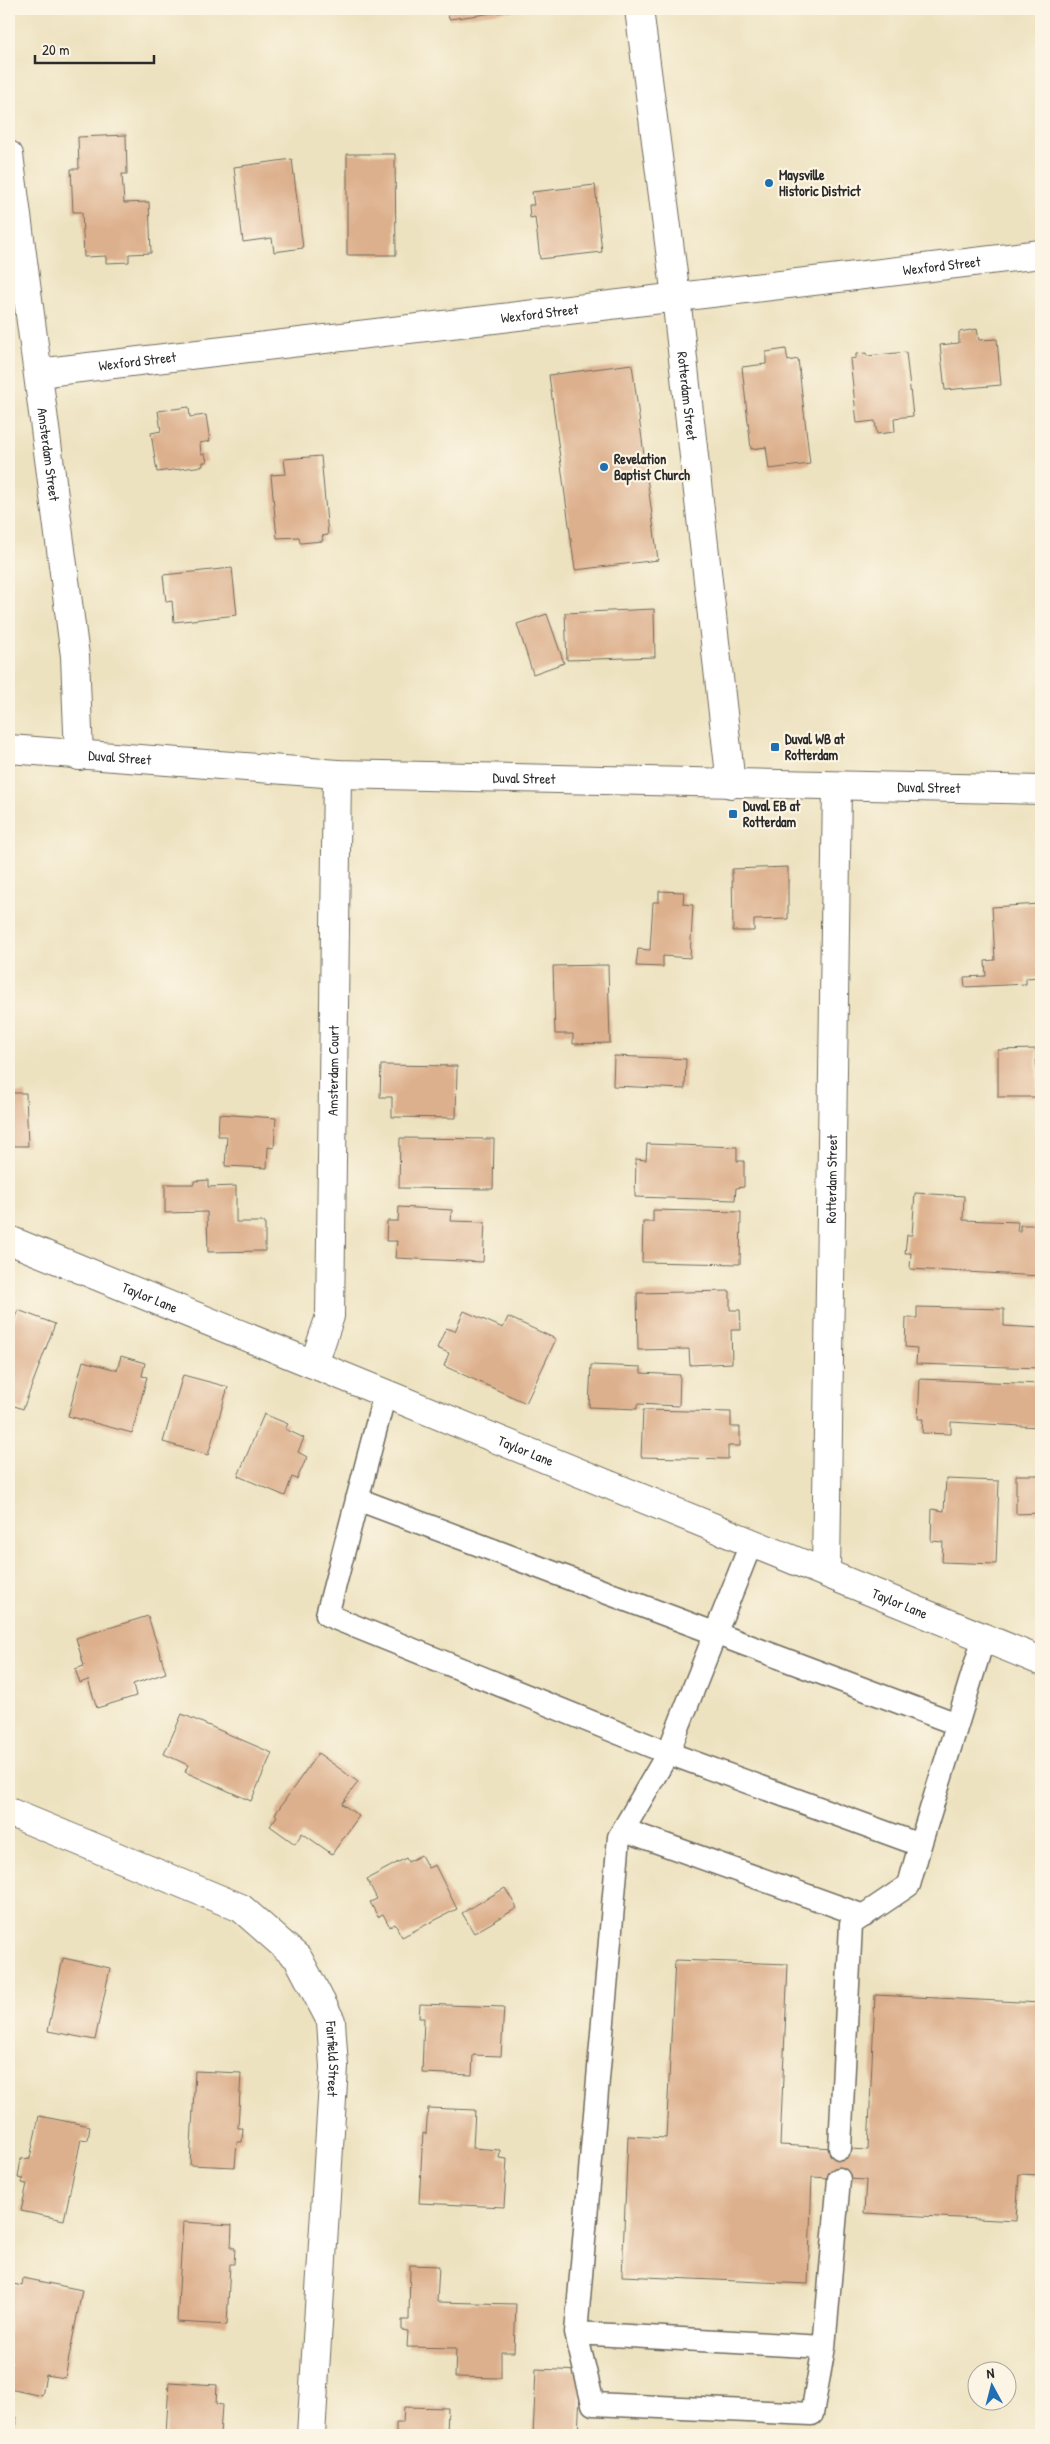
<svg xmlns="http://www.w3.org/2000/svg" width="1050" height="2444" viewBox="0 0 1050 2444" font-family="'Patrick Hand',sans-serif">
  <rect width="100%" height="100%" fill="#fcf5e5"/>
  <filter id="ink" filterUnits="userSpaceOnUse"><feTurbulence type="fractalNoise" baseFrequency=".02" numOctaves="2"/><feDisplacementMap in="SourceGraphic" scale="10" xChannelSelector="R" yChannelSelector="G"/><feConvolveMatrix kernelMatrix="1 2 1 2 8 2 1 2 1" color-interpolation-filters="sRGB"/></filter>
  <filter id="wash" filterUnits="userSpaceOnUse"><feTurbulence type="fractalNoise" baseFrequency=".0096" numOctaves="4" result="noise"/><feDisplacementMap in="SourceGraphic" scale="20" xChannelSelector="R" yChannelSelector="G"/><feGaussianBlur stdDeviation="1.12" result="paint"/><feColorMatrix in="noise" values="0 0 0 0 0 0 0 0 0 0 0 0 0 0 0 0 0 1.4 0 .05"/><feComposite in="paint" operator="in"/></filter>
  <g filter="url(#wash)">
    <rect width="100%" height="100%" fill="#ede2c0"/>
    <g id="blocks">
      <!-- building -->
      <path fill="#ddb08d" d="M447 9H516V10L449 19Z
        M126 135 127 174H122L124 203 149 202 151 253 129 254V262L106 263V256L84 257 82 212H73L71 169H79L78 137Z
        M347 154H395L396 255H347Z
        M292 159 303 248 274 252 272 238 243 242 234 167Z
        M595 185 602 252 540 259 535 217 530 218 529 205H534L532 192Z
        M977 329 979 340 997 339 1001 385 945 390 940 345 959 343V332Z
        M786 349 788 361 798 359 810 464 769 469 766 447 751 449 742 367 766 364V352Z
        M906 352 913 416 894 418 895 432 877 434 875 421 857 423 850 359 856 358V354L866 353 867 356Z
        M632 364 658 560 575 570 549 375Z
        M189 407 190 417 206 415 210 441 200 443 201 454H205L207 462H203V466L157 472 151 433 161 431 158 411Z
        M321 456 328 535 322 536 323 541 300 543 299 537 277 538 271 475 286 474 284 459Z
        M232 568 237 615 174 622 172 601 166 602 163 575Z
        M654 609 655 657 567 660 565 613Z
        M547 614 564 663 533 674 517 624Z
        M788 867V919L754 920V931H733L732 869Z
        M659 891 684 892 683 904 693 905 690 958 663 956V967L636 966 638 949 650 950 653 902H659Z
        M1040 904 1041 977 1026 978V984L965 987 964 977 986 976 985 961 995 960 992 907Z
        M608 965 610 1043 573 1044V1034H555L553 966Z
        M1036 1049 1037 1097H998V1050Z
        M614 1056 686 1059 685 1089 613 1086Z
        M381 1065 457 1066 456 1118 392 1117V1097H380Z
        M9 1093H26L28 1146H9Z
        M219 1114 276 1118 274 1148 268 1147 267 1168 225 1166 227 1136H218Z
        M400 1138 494 1139 493 1189 399 1188Z
        M647 1144 737 1147V1161H744V1187L736 1188 735 1200 635 1197 636 1159 646 1160Z
        M208 1180V1187L236 1186V1222H265V1251L208 1252 207 1212 165 1213V1184H194V1181Z
        M915 1193 964 1196 963 1220 1018 1222 1017 1231H1020V1225H1041V1276L910 1269 911 1253H905L907 1235H912Z
        M399 1207 452 1210 451 1221 485 1222 483 1262 395 1258 397 1241H386L387 1221H398Z
        M653 1210 741 1212 740 1264 642 1262 643 1222H653Z
        M730 1291V1310H740L741 1330H731L732 1363 690 1365 689 1349 638 1350 637 1293Z
        M917 1307 1004 1309V1326L1041 1328V1368L916 1364 917 1348 905 1347 906 1318H917Z
        M18 1310 55 1324 23 1409 9 1404V1333Z
        M464 1311 503 1328 508 1317 556 1339 526 1403 444 1366 449 1353 437 1348 446 1328 455 1331Z
        M121 1356 145 1363 142 1376 147 1377 132 1433 68 1416 83 1361 117 1370Z
        M591 1365 641 1367V1373L680 1375 679 1406 637 1404V1409L589 1407Z
        M183 1375 228 1387 208 1455 163 1442Z
        M920 1379 1040 1384 1039 1427 951 1422V1434L922 1433 923 1419H918Z
        M643 1410 731 1412V1427H740V1446H728V1459L641 1457Z
        M264 1414 288 1424 285 1429 304 1438 298 1452 307 1457 297 1479 292 1477 285 1496 238 1476Z
        M1016 1475H1041V1513L1016 1514Z
        M946 1479 999 1481 996 1564 942 1562 943 1542 931 1541 932 1509 944 1511Z
        M148 1616 166 1673 133 1684 136 1696 97 1708 88 1680 80 1683 75 1669 84 1666 76 1638Z
        M182 1714 272 1753 251 1801 185 1772 188 1765 164 1754Z
        M318 1753 358 1782 342 1804 359 1816 332 1854 302 1833 295 1844 270 1826 277 1816 275 1814Z
        M421 1855 428 1868 435 1865 457 1909 402 1937 395 1924 390 1927 383 1914 378 1917 370 1902 377 1899 367 1879 406 1858 408 1862Z
        M505 1888 517 1908 474 1933 462 1913Z
        M63 1958 110 1968 95 2040 48 2031Z
        M675 1960 788 1964 780 2145 868 2150 875 1995 1041 2003V2175L1019 2174 1016 2221 864 2213 866 2180 812 2177 808 2284 622 2276 628 2136 666 2138Z
        M420 2004 504 2007 501 2056 473 2055 472 2075 422 2073 424 2018H419Z
        M195 2071 241 2073 238 2128H243L242 2142H237L235 2167 190 2165Z
        M428 2108 475 2110 473 2148 500 2150 499 2158 507 2159 504 2207 419 2203 423 2133 426 2134Z
        M39 2116 90 2126 88 2140 81 2139 64 2220 21 2211 27 2184 22 2183 23 2179 18 2178 21 2159 30 2158Z
        M183 2222 232 2225 231 2248H235L234 2264H230L227 2325 177 2322Z
        M410 2265 439 2266 437 2302 516 2304 514 2352H501V2378L455 2377 456 2348 407 2347 408 2331 402 2330V2320H409Z
        M23 2278 82 2290 65 2378 46 2375 42 2396 9 2389 11 2365H9V2283L22 2286Z
        M536 2369 581 2371 578 2435H533Z
        M169 2382 217 2385 216 2404 222 2405 220 2435H166Z
        M404 2407 448 2408 447 2435H396V2423H403Z
        M9 2416 17 2417 13 2435H9Z"/>
    </g>
  </g>
  <g filter="url(#ink)">
    <use href="#blocks" fill-opacity="0" stroke="#6f6b5f" stroke-width="1"/>
    <g fill="none" stroke-linecap="round" stroke-linejoin="round">
      <!-- lane casing -->
      <g stroke="#6f6b5f" stroke-width="25">
        <path id="lane" d="M385 1393 327 1615 668 1753 920 1845 984 1637
          M357 1499 957 1724
          M752 1541 668 1753 619 1837 576 2333 824 2347 839 2179
          M624 1830 864 1916
          M840 2148 851 1924 909 1885 920 1845
          M576 2333 593 2404 812 2414 824 2347"/>
      </g>
      <!-- street casing -->
      <g stroke="#6f6b5f" stroke-width="30">
        <g id="street">
          <path id="s1" d="M639 9 676 297 731 784"/>
          <path id="s2" d="M9 155 75 656 79 756"/>
          <path id="s3" d="M38 373 1041 254"/>
          <path id="s4" d="M9 1240 1041 1661"/>
          <path id="s5" d="M314 1364 330 1316 337 774"/>
          <path id="s6" d="M826 1571 837 786"/>
          <path id="s7" d="M9 1812 241 1908 298 1958 331 2021 334 2067 311 2435"/>
        </g>
      </g>
      <!-- secondary casing -->
      <g stroke="#6f6b5f" stroke-width="30">
        <g id="secondary">
          <path id="s8" d="M9 749 337 774 1041 790"/>
        </g>
      </g>
      <!-- lane -->
      <use href="#lane" stroke="#fff" stroke-width="22"/>
      <!-- street -->
      <use href="#street" stroke="#fff" stroke-width="28"/>
      <!-- secondary -->
      <use href="#secondary" stroke="#fff" stroke-width="28"/>
    </g>
  </g>
  <!-- markers -->
  <g fill="#1f6fb2" stroke="#fcf5e5" stroke-width="2">
    <circle cx="769" cy="183" r="5"/>
    <circle cx="604" cy="467" r="5"/>
    <rect x="770" y="742" width="10" height="10" rx="2.5"/>
    <rect x="728" y="809" width="10" height="10" rx="2.5"/>
  </g>
  <g text-anchor="middle" stroke-width="4.5" stroke-linejoin="round" paint-order="stroke">
    <!-- poi labels -->
    <g font-size="14" font-weight="bold" fill="#2b2b2b" stroke="#fcf5e5" text-anchor="start">
      <text x="779" y="180">Maysville<tspan x="779" dy="16">Historic District</tspan></text>
      <text x="614" y="464">Revelation<tspan x="614" dy="16">Baptist Church</tspan></text>
      <text x="785" y="744">Duval WB at<tspan x="785" dy="16">Rotterdam</tspan></text>
      <text x="743" y="811">Duval EB at<tspan x="743" dy="16">Rotterdam</tspan></text>
    </g>
    <!-- street labels -->
    <g font-size="14" fill="#2b2b2b" stroke="#fcf5e5">
      <text dy="5" stroke="none"><textPath href="#s3" startOffset="910">Wexford Street</textPath></text>
      <text dy="5" stroke="none"><textPath href="#s3" startOffset="505">Wexford Street</textPath></text>
      <text dy="5" stroke="none"><textPath href="#s3" startOffset="100">Wexford Street</textPath></text>
      <text dy="5" stroke="none"><textPath href="#s1" startOffset="390">Rotterdam Street</textPath></text>
      <text dy="5" stroke="none"><textPath href="#s2" startOffset="302">Amsterdam Street</textPath></text>
      <text dy="5" stroke="none"><textPath href="#s8" startOffset="111">Duval Street</textPath></text>
      <text dy="5" stroke="none"><textPath href="#s8" startOffset="516">Duval Street</textPath></text>
      <text dy="5" stroke="none"><textPath href="#s8" startOffset="921">Duval Street</textPath></text>
      <text dy="5" stroke="none"><textPath href="#s5" startOffset="296">Amsterdam Court</textPath></text>
      <text dy="5" stroke="none"><textPath href="#s6" startOffset="392">Rotterdam Street</textPath></text>
      <text dy="5" stroke="none"><textPath href="#s4" startOffset="152">Taylor Lane</textPath></text>
      <text dy="5" stroke="none"><textPath href="#s4" startOffset="558">Taylor Lane</textPath></text>
      <text dy="5" stroke="none"><textPath href="#s4" startOffset="962">Taylor Lane</textPath></text>
      <text dy="5" stroke="none"><textPath href="#s7" startOffset="436">Fairfield Street</textPath></text>
    </g>
  </g>
  <!-- margin -->
  <rect width="1050" height="2444" fill="none" stroke="#fcf5e5" stroke-width="30"/>
  <!-- north arrow -->
  <g transform="translate(992 2386) rotate(353)"><circle r="24" fill="#fcf5e5" stroke="#a8a49b"/>
  <path d="M0-4L9 19L0 12L-9 19Z" fill="#1f6fb2"/>
  <text y="-8" font-size="14" font-weight="bold" text-anchor="middle" fill="#2b2b2b">N</text>
  </g>
  <!-- scale -->
  <path d="M35 55v8h119v-8" fill="none" stroke="#2b2b2b" stroke-width="2.5"/>
  <text x="42" y="55" font-size="15" fill="#2b2b2b" stroke="#fcf5e5" stroke-width="4" paint-order="stroke">20 m</text>
</svg>
